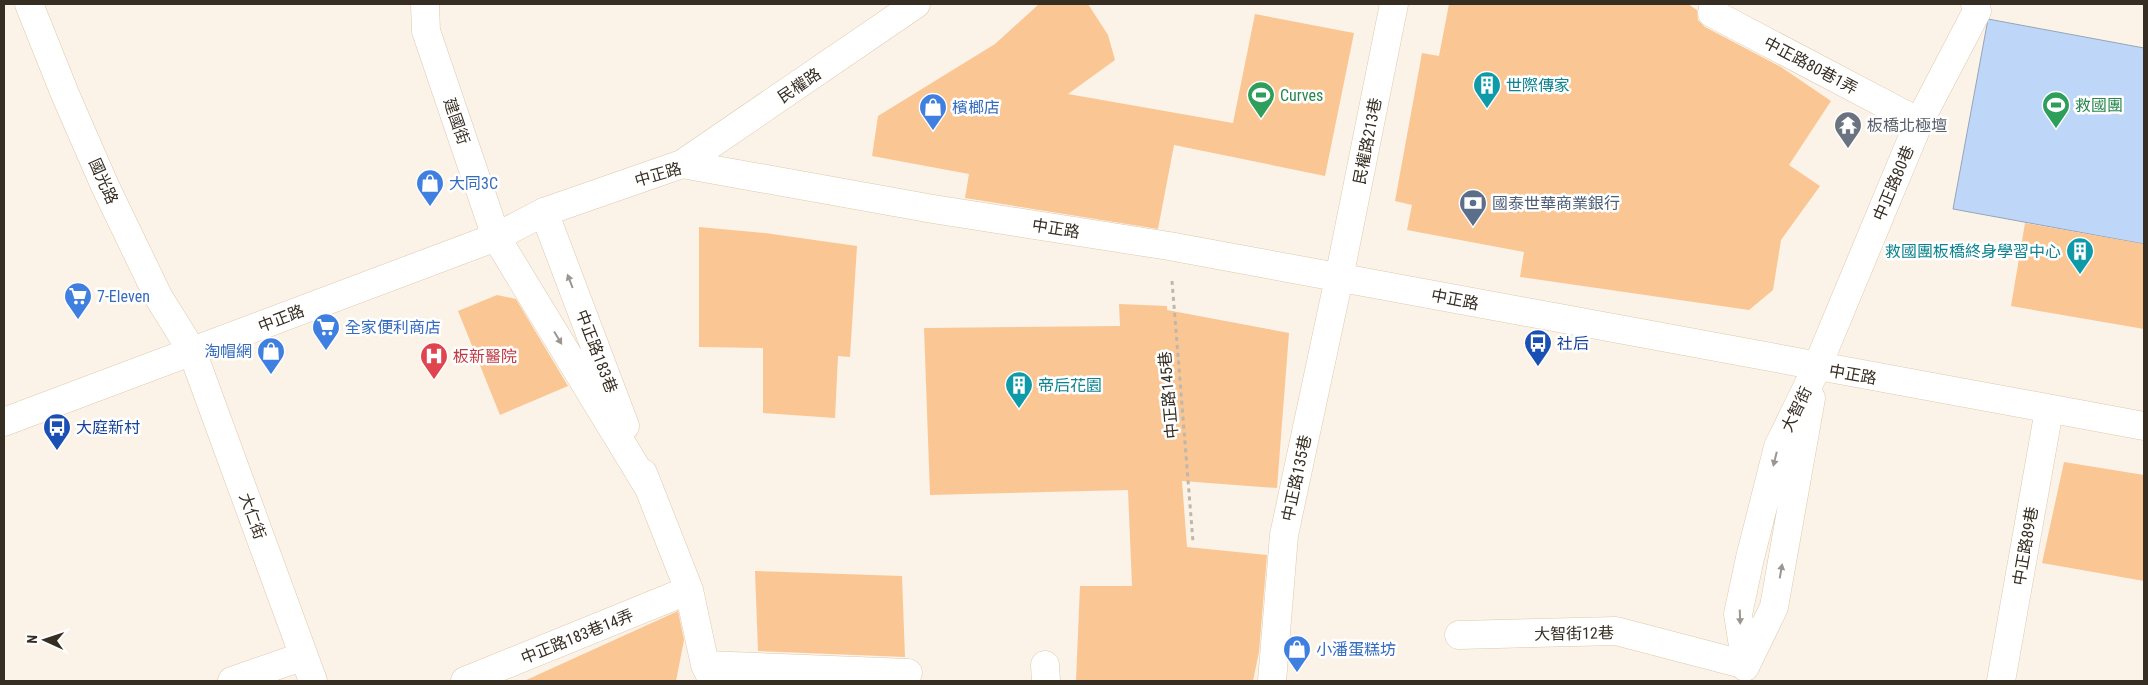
<svg xmlns="http://www.w3.org/2000/svg" width="2148" height="685" viewBox="0 0 2148 685" font-family="'Roboto Condensed','Noto Sans TC',sans-serif">
  <rect width="100%" height="100%" fill="#fcf3e8"/>
  <!-- water -->
  <path fill="#bed7f8" stroke="#96a4b8" d="M1988 19 2144 48V244L1953 209Z"/>
  <!-- building -->
  <path fill="#fac694" d="M1039 4H1088L1108 35 1115 60 1068 94 1233 123 1255 14 1354 33 1325 176 1174 145 1158 229 965 198 969 174 872 156 878 116 995 44Z
    M1449 4H1688L1697 10 1698 20 1705 27 1781 67 1831 101 1789 165 1820 186 1781 240 1773 290 1749 310 1520 277 1524 252 1407 230 1412 205 1395 201 1422 53 1439 56Z
    M2025 223 2144 244V329L2011 306Z
    M699 227 765 233 857 246 850 357 838 356 835 418 763 413V348L699 347Z
    M497 295 516 299 568 386 500 415 458 311Z
    M1119 304 1167 306V310L1289 333 1277 488 1182 481 1187 547 1267 555 1259 652 1253 681H1076L1080 586H1132L1128 490 930 495 924 328 1120 326Z
    M2064 462 2144 475V581L2042 563Z
    M755 571 902 576 905 657 758 651Z
    M678 611 684 640 676 681H524Z"/>
  <g fill="none" stroke-linecap="round" stroke-linejoin="round">
    <!-- minor casing -->
    <g stroke="#dec8ac" stroke-width="29">
      <path id="minor" d="M29 4 65 94 105 186 159 298 192 351 313 681
        M425 4 426 31 496 237 650 490
        M1714 4 1712 13 1919 122
        M682 164 933 209 1169 246 2144 426
        M544 212 625 426
        M643 473 689 590 705 665 713 681
        M1459 635 1616 631 1746 665
        M705 665 908 673
        M1045 665 1046 681
        M1746 665 1738 614 1750 558 1778 447 1817 367 1919 122 1977 11 1975 4
        M1745 667 1774 607 1811 398
        M232 681 304 656
        M465 681 689 590
        M1272 681 1284 535 1339 278 1394 4
        M2001 681 2049 410"/>
    </g>
    <!-- major casing -->
    <g stroke="#dec8ac" stroke-width="29">
      <path id="major" d="M4 422 496 237 544 212 682 164 916 4"/>
    </g>
    <!-- path -->
    <path stroke="#c0b7ac" stroke-width="3" stroke-dasharray="4 4" stroke-linecap="butt" d="M1172 281 1193 542"/>
    <!-- minor -->
    <use href="#minor" stroke="#fff" stroke-width="28"/>
    <!-- major -->
    <use href="#major" stroke="#fff" stroke-width="28"/>
  </g>
  <!-- one-way arrows -->
  <defs><path id="oneway-solid" d="M-6-.8H1V-3.2L6.5 0L1 3.2V.8H-6Z" transform="scale(1.25)"/></defs>
  <g fill="#9b9691">
    <use href="#oneway-solid" transform="translate(570 281) rotate(-111)"/>
    <use href="#oneway-solid" transform="translate(558 338) rotate(59)"/>
    <use href="#oneway-solid" transform="translate(1775 459) rotate(104)"/>
    <use href="#oneway-solid" transform="translate(1781 571) rotate(-80)"/>
    <use href="#oneway-solid" transform="translate(1740 617) rotate(88)"/>
  </g>
  <!-- icons -->
  <defs>
    <g id="building-pin" transform="scale(1.4375)"><path d="M0 17L-7.5 6A9.5 9.5 0 1 1 7.5 6Z" fill="#0f9aa8" stroke="#fff"/><path d="M-4-6H4V6H1V3H-1V6H-4ZM-2.5-4.3h1.7v1.8h-1.7ZM.8-4.3h1.7v1.8H.8ZM-2.5-1h1.7V.8h-1.7ZM.8-1h1.7V.8H.8Z" fill="#fff"/></g>
    <g id="stadium-pin" transform="scale(1.4375)"><path d="M0 17L-7.5 6A9.5 9.5 0 1 1 7.5 6Z" fill="#2e9e5b" stroke="#fff"/><path d="M0-5a6.5 5 0 1 0 0 10a6.5 5 0 1 0 0-10ZM-3.5-1.8h7v3.6h-7Z" fill="#fff"/></g>
    <g id="shop-pin" transform="scale(1.4375)"><path d="M0 17L-7.5 6A9.5 9.5 0 1 1 7.5 6Z" fill="#3f7fe0" stroke="#fff"/><path d="M-5-2.5h2.3a2.7 3.5 0 0 1 5.4 0H5L5.5 6h-11ZM-1.5-2.5h3a1.5 2.3 0 0 0-3 0Z" fill="#fff"/></g>
    <g id="temple-pin" transform="scale(1.4375)"><path d="M0 17L-7.5 6A9.5 9.5 0 1 1 7.5 6Z" fill="#6b7280" stroke="#fff"/><path d="M0-6L5-2H3V0L6.5 2.5H4V6H1.5V3h-3V6H-4V2.5H-6.5L-3 0V-2H-5Z" fill="#fff"/></g>
    <g id="bank-pin" transform="scale(1.4375)"><path d="M0 17L-7.5 6A9.5 9.5 0 1 1 7.5 6Z" fill="#5c6f8a" stroke="#fff"/><path d="M-6-4H6V4H-6ZM0-2.3a2.3 2.3 0 1 0 0 4.6a2.3 2.3 0 1 0 0-4.6Z" fill="#fff"/></g>
    <g id="supermarket-pin" transform="scale(1.4375)"><path d="M0 17L-7.5 6A9.5 9.5 0 1 1 7.5 6Z" fill="#3f7fe0" stroke="#fff"/><path d="M-6-5.5h2.5l.6 2H6L4.5 2H-2.5L-4.4-4H-6ZM-1.5 3.2a1.3 1.3 0 1 0 .1 0ZM3 3.2a1.3 1.3 0 1 0 .1 0Z" fill="#fff"/></g>
    <g id="bus-pin" transform="scale(1.4375)"><path d="M0 17L-7.5 6A9.5 9.5 0 1 1 7.5 6Z" fill="#1a4fb4" stroke="#fff"/><path d="M-5-6H5V4H4V6H2V4H-2V6H-4V4H-5ZM-3.5-4V0h7V-4ZM-3.5 1.2v1.5H-2V1.2ZM2 1.2v1.5H3.5V1.2Z" fill="#fff"/></g>
    <g id="hospital-pin" transform="scale(1.4375)"><path d="M0 17L-7.5 6A9.5 9.5 0 1 1 7.5 6Z" fill="#e0444e" stroke="#fff"/><path d="M-5-5h3v3.5h4V-5h3V5h-3V1.5h-4V5h-3Z" fill="#fff"/></g>
  </defs>
  <g fill-rule="evenodd">
    <use href="#building-pin" x="1487" y="85"/>
    <use href="#stadium-pin" x="1261" y="95"/>
    <use href="#stadium-pin" x="2056" y="105"/>
    <use href="#shop-pin" x="933" y="107"/>
    <use href="#temple-pin" x="1848" y="125"/>
    <use href="#shop-pin" x="430" y="183"/>
    <use href="#bank-pin" x="1473" y="203"/>
    <use href="#building-pin" x="2080" y="251"/>
    <use href="#supermarket-pin" x="78" y="296"/>
    <use href="#supermarket-pin" x="326" y="327"/>
    <use href="#bus-pin" x="1538" y="343"/>
    <use href="#shop-pin" x="271" y="351"/>
    <use href="#hospital-pin" x="434" y="356"/>
    <use href="#building-pin" x="1019" y="385"/>
    <use href="#bus-pin" x="57" y="427"/>
    <use href="#shop-pin" x="1297" y="649"/>
  </g>
  <g text-anchor="middle" stroke-width="5" stroke-linejoin="round" paint-order="stroke">
    <!-- street labels -->
    <g font-size="16" fill="#372e23" stroke="#fff">
      <text transform="translate(1811 65) rotate(28)" y="6">中正路80巷1弄</text>
      <text transform="translate(799 85) rotate(-34)" y="6">民權路</text>
      <text transform="translate(457 121) rotate(71)" y="6">建國街</text>
      <text transform="translate(1367 141) rotate(-79)" y="6">民權路213巷</text>
      <text transform="translate(658 174) rotate(-16)" y="6">中正路</text>
      <text transform="translate(104 181) rotate(66)" y="6">國光路</text>
      <text transform="translate(1893 183) rotate(-67)" y="6">中正路80巷</text>
      <text transform="translate(1056 228) rotate(9)" y="6">中正路</text>
      <text transform="translate(1455 299) rotate(11)" y="6">中正路</text>
      <text transform="translate(281 318) rotate(-21)" y="6">中正路</text>
      <text transform="translate(597 351) rotate(69)" y="6">中正路183巷</text>
      <text transform="translate(1853 374) rotate(10)" y="6">中正路</text>
      <text transform="translate(1168 395) rotate(-95)" y="6">中正路145巷</text>
      <text transform="translate(1796 409) rotate(-64)" y="6">大智街</text>
      <text transform="translate(1296 478) rotate(-78)" y="6">中正路135巷</text>
      <text transform="translate(253 516) rotate(70)" y="6">大仁街</text>
      <text transform="translate(2025 546) rotate(-80)" y="6">中正路89巷</text>
      <text transform="translate(1574 633) rotate(-1)" y="6">大智街12巷</text>
      <text transform="translate(577 636) rotate(-22)" y="6">中正路183巷14弄</text>
    </g>
    <!-- culture labels -->
    <g font-size="16" fill="#0d838f" stroke="#fff" text-anchor="start">
      <text x="1506" y="91">世際傳家</text>
      <text x="2061" y="257" text-anchor="end">救國團板橋終身學習中心</text>
      <text x="1038" y="391">帝后花園</text>
    </g>
    <!-- leisure labels -->
    <g font-size="16" fill="#27864d" stroke="#fff" text-anchor="start">
      <text x="1280" y="101">Curves</text>
      <text x="2075" y="111">救國團</text>
    </g>
    <!-- shop labels -->
    <g font-size="16" fill="#366cbe" stroke="#fff" text-anchor="start">
      <text x="952" y="113">檳榔店</text>
      <text x="449" y="189">大同3C</text>
      <text x="97" y="302">7-Eleven</text>
      <text x="345" y="333">全家便利商店</text>
      <text x="252" y="357" text-anchor="end">淘帽網</text>
      <text x="1316" y="655">小潘蛋糕坊</text>
    </g>
    <!-- worship labels -->
    <g font-size="16" fill="#5b616d" stroke="#fff" text-anchor="start">
      <text x="1867" y="131">板橋北極壇</text>
    </g>
    <!-- service labels -->
    <g font-size="16" fill="#4e5e75" stroke="#fff" text-anchor="start">
      <text x="1492" y="209">國泰世華商業銀行</text>
    </g>
    <!-- transit labels -->
    <g font-size="16" fill="#164399" stroke="#fff" text-anchor="start">
      <text x="1557" y="349">社后</text>
      <text x="76" y="433">大庭新村</text>
    </g>
    <!-- health labels -->
    <g font-size="16" fill="#be3a42" stroke="#fff" text-anchor="start">
      <text x="453" y="362">板新醫院</text>
    </g>
  </g>
  <!-- border -->
  <rect width="2148" height="685" fill="none" stroke="#372e23" stroke-width="10"/>
  <!-- north arrow -->
  <g transform="translate(45 640) rotate(273)" stroke="#ffffff" stroke-width="4" paint-order="stroke">
  <path d="M0-4L9 19L0 12L-9 19Z" fill="#372e23"/>
  <text y="-8" font-size="14" font-weight="bold" text-anchor="middle" fill="#372e23">N</text>
  </g>
</svg>
